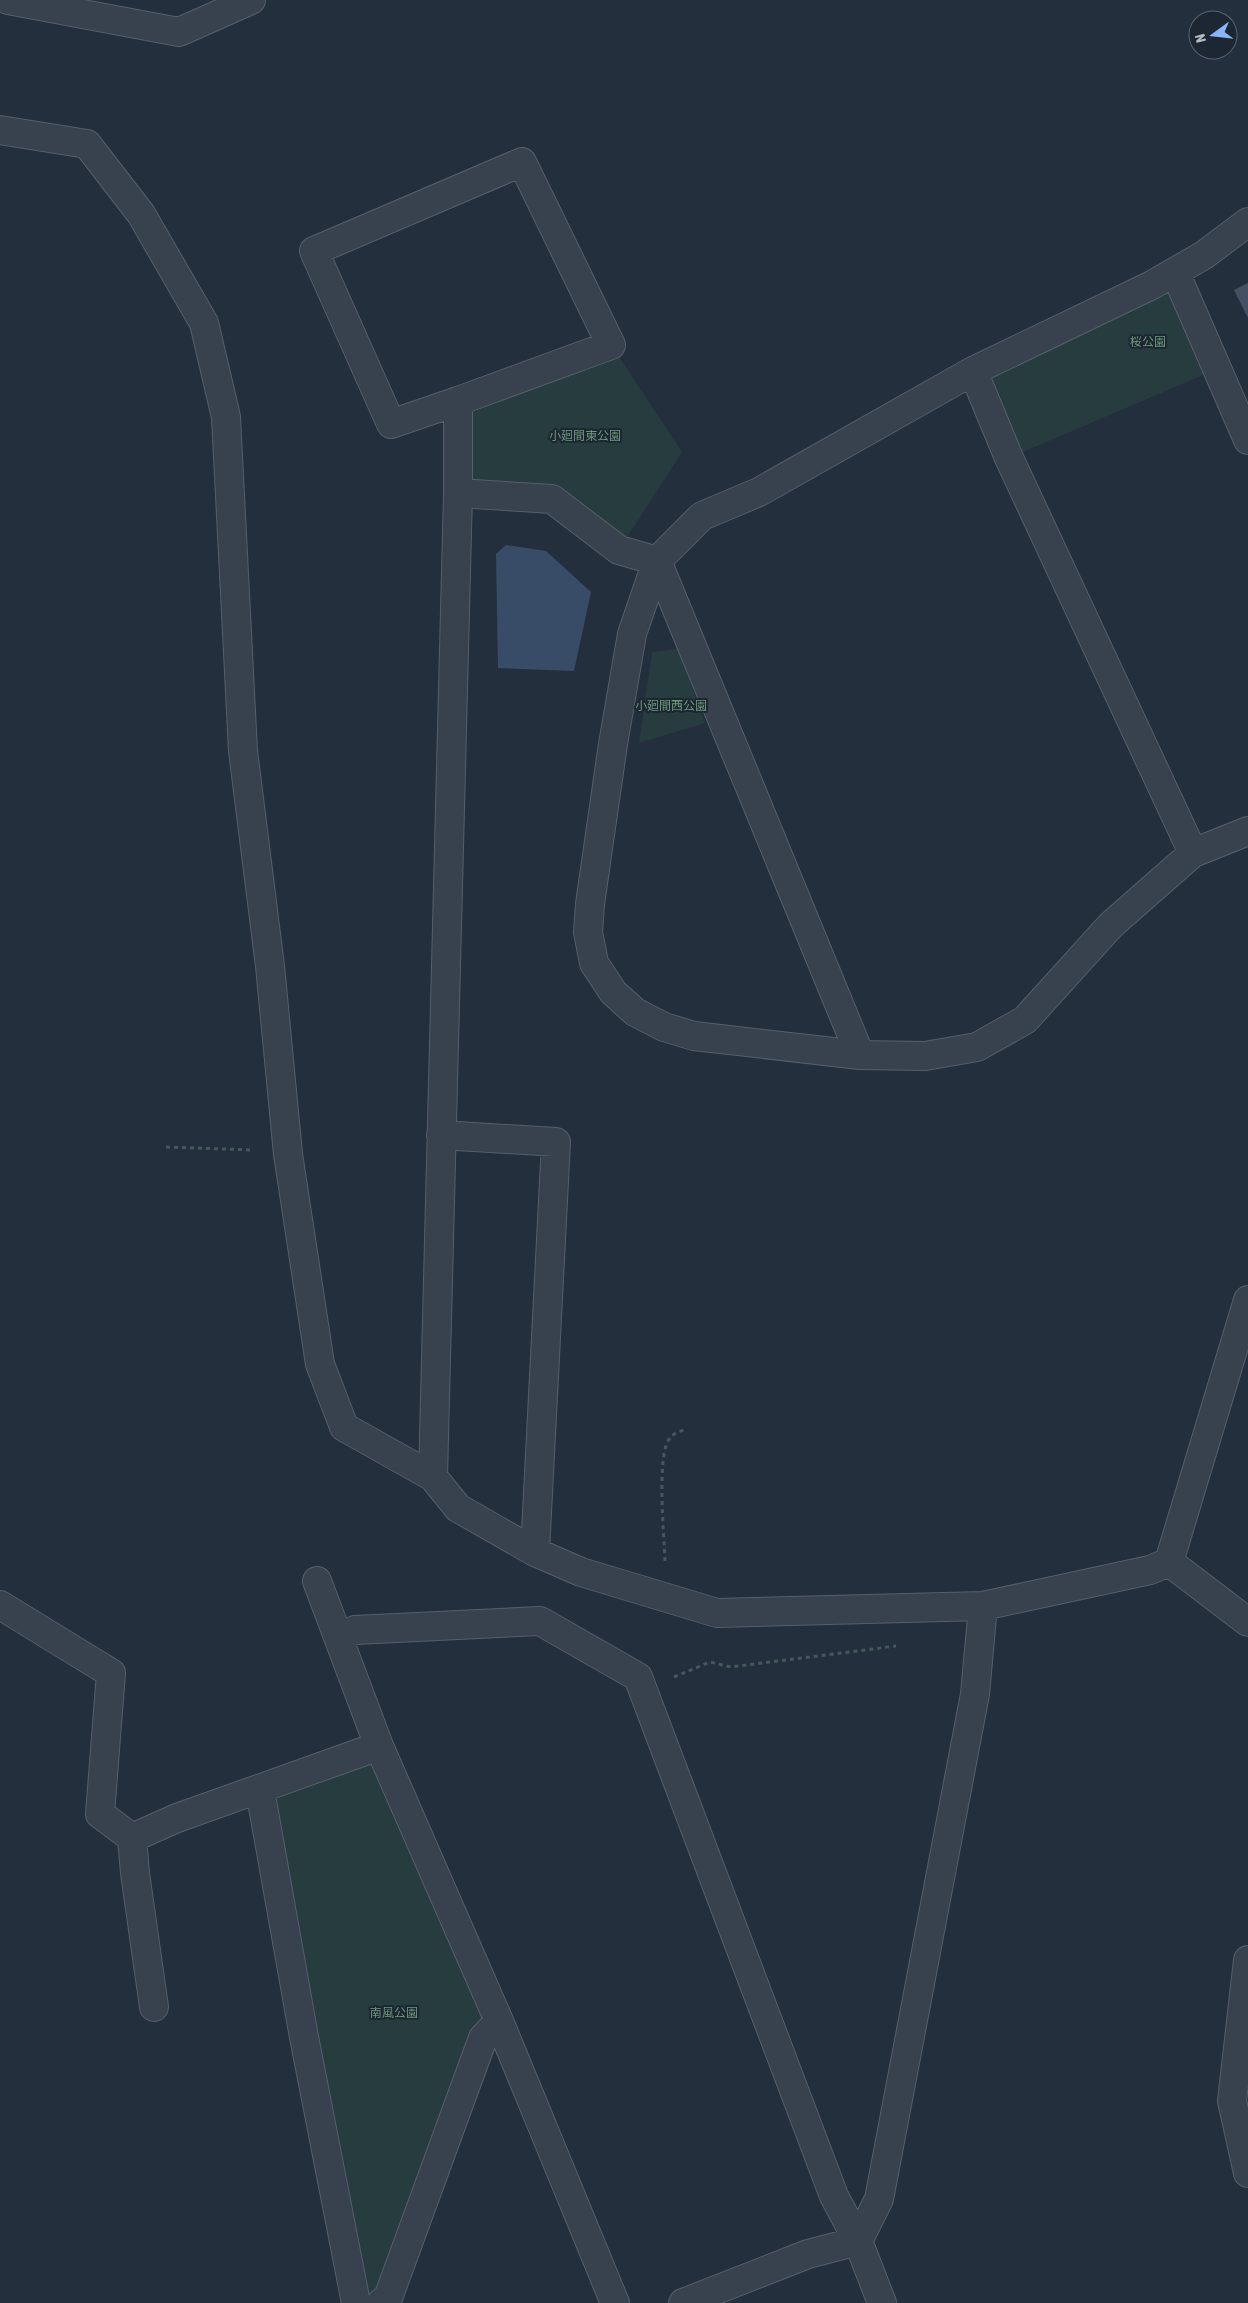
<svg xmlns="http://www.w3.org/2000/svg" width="1248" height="2303" viewBox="0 0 1248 2303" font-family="'Asap Condensed','Noto Sans JP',sans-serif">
  <rect width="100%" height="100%" fill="#242f3e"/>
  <!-- green -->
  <path fill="#263c3f" d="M1175 272 1217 369 1009 458 974 371Z
    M611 345 682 452 619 550 552 499 458 493V401Z
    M678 649 705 723 639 743 652 652Z
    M379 1746 499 2021 388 2298 356 2303 260 1790Z"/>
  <!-- water -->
  <path fill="#394c67" d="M506 545 546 551 591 592 574 671 498 668 496 554Z"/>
  <!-- building -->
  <path fill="#455162" d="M1248 283V318L1234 290Z"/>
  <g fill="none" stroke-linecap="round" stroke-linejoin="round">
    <!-- minor casing -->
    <g stroke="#565f6c" stroke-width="30">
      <path id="minor" d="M8 0 179 32 251 0
        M0 130 87 144 141 214 204 323 226 417 243 751 270 966 288 1154 320 1364 344 1427 433 1477 458 1508 535 1552 581 1572 717 1613 983 1606 1150 1570 1169 1562
        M1248 222 1204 255 1152 285 973 371 759 492 702 516 657 561 632 634 613 744 590 904 588 932 594 963 613 992 635 1012 664 1027 694 1036 860 1055 925 1056 977 1047 1025 1020 1111 925 1193 853 1248 831
        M1175 272 1248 440
        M973 371 1009 458 1193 853
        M458 493 552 499 619 550 657 561 860 1055
        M441 1135 556 1142 535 1552
        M433 1477 458 493V401L391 424 314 251 522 162 611 345 458 401
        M1169 1562 1248 1300
        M1169 1562 1248 1622
        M317 1581 379 1746 499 2021 483 2038 388 2298 381 2303
        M0 1605 111 1673 100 1814 132 1838 177 1818 379 1746
        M338 1637 355 1630 540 1621 638 1677 834 2196 858 2241 882 2303
        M260 1790 304 2037 356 2303
        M132 1838 135 1873 154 2007
        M1248 1960 1232 2101 1248 2173
        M499 2021 615 2303
        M683 2303 808 2254 858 2241 879 2199 975 1694 983 1606"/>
    </g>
    <!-- path -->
    <path stroke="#44595c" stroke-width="3" stroke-dasharray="4 4" stroke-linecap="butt" d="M166 1147 253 1150
      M665 1561C664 1534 657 1462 668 1441 672 1433 680 1431 687 1429
      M674 1677 710 1662 731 1667 896 1646"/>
    <!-- minor -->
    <use href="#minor" stroke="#38414e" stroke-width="28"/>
  </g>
  <g text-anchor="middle" stroke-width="4" stroke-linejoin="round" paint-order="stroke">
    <!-- park labels -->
    <g font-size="12" fill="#6b9a76" stroke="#1d2633">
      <text x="1148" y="346">桜公園</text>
      <text x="585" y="440">小廻間東公園</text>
      <text x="671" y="710">小廻間西公園</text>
      <text x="394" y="2017">南風公園</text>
    </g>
  </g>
  <!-- north arrow -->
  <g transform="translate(1213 35) rotate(255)"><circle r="24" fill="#1d2633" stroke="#59626f"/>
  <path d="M0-4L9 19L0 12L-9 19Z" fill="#8ab4f8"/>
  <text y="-8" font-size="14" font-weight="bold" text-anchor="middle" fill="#b4bcc9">N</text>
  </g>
</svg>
